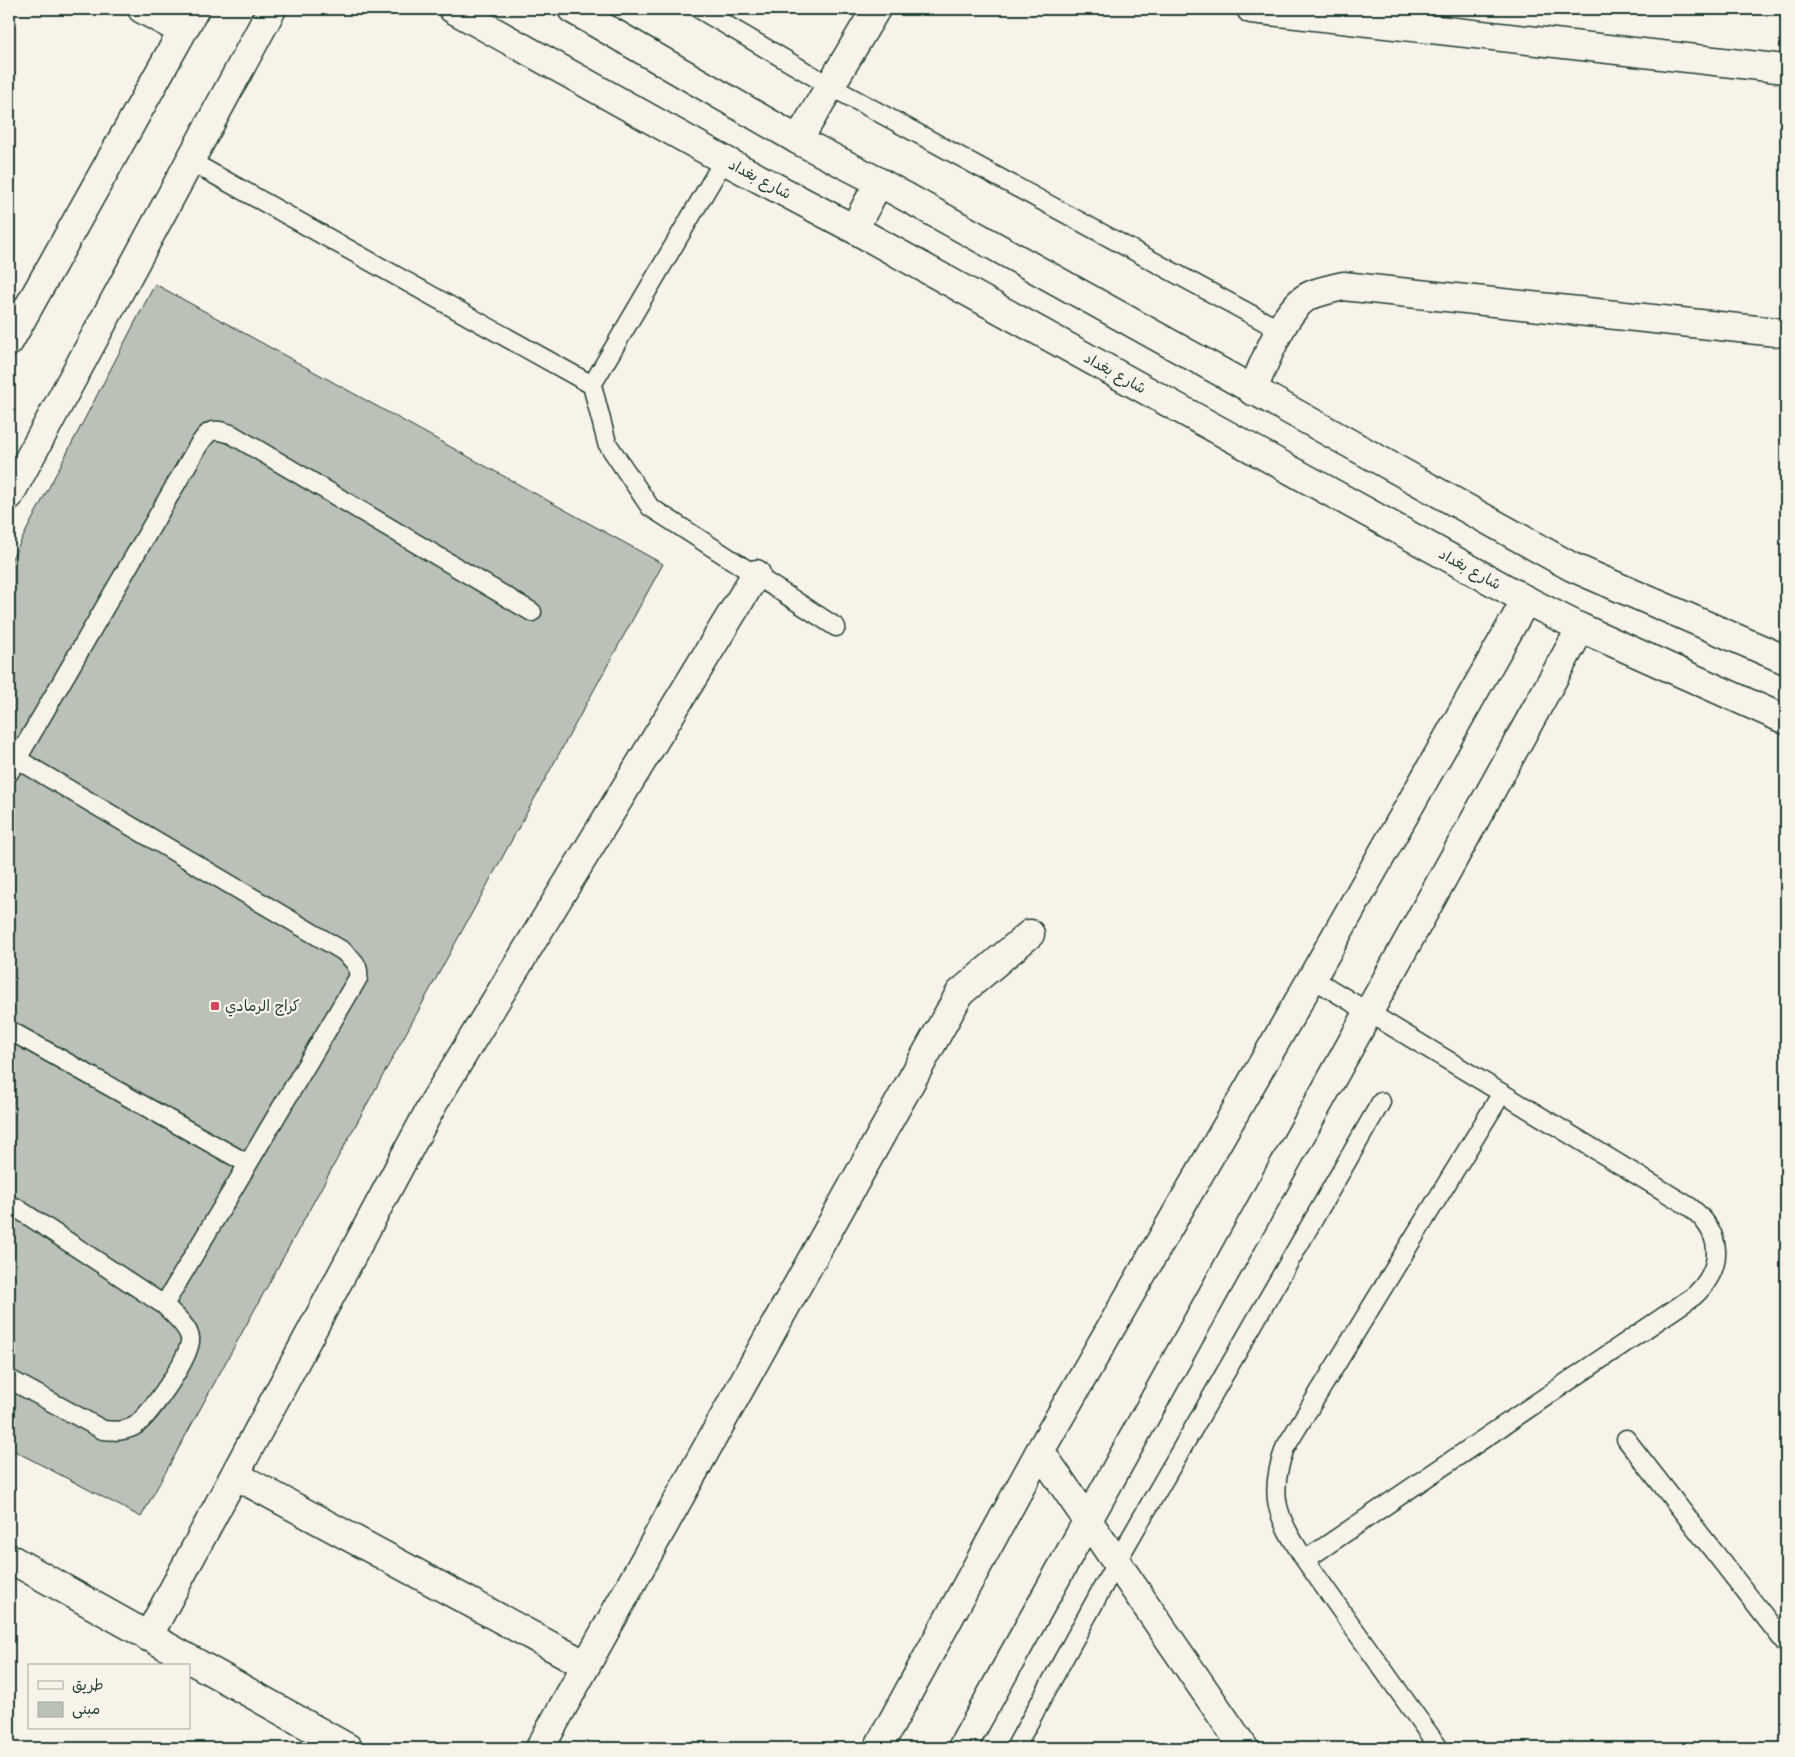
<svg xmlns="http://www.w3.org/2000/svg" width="1795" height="1757" viewBox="0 0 1795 1757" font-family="Mali,'Playpen Sans Arabic',sans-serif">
  <rect width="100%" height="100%" fill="#f7f3e8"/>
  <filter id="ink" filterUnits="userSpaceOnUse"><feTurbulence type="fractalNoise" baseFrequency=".02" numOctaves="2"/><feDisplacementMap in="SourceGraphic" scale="10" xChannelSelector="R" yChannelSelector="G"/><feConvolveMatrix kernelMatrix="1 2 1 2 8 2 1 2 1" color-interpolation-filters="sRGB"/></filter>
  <g filter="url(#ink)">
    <!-- building -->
    <path fill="#bbc1b6" stroke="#1f3d34" d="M155 284 663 564 141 1517 9 1448V564Z"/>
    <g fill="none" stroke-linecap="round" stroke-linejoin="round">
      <!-- lane casing -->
      <g stroke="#1f3d34" stroke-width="21">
        <path id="lane" d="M699 9 830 86 1280 330
          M724 160 592 385 607 443 650 507 836 627
          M190 161 592 385
          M17 759 343 951C352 959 360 965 358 978L248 1164
          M9 773 198 446C210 429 211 428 231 434L532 612
          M9 1030 248 1164 164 1305
          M9 1379 103 1430C114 1431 126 1432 136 1425 150 1415 193 1354 190 1338 188 1326 173 1314 164 1305L15 1207
          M1626 1439 1786 1644
          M1305 1560 1694 1296C1725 1267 1723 1233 1690 1207L1312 978
          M1015 1748 1116 1563 1381 1102
          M1439 1748 1305 1560C1278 1518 1267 1497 1285 1448L1502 1093"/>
      </g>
      <!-- street casing -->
      <g stroke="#1f3d34" stroke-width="31">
        <path id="street" d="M142 9 182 31
          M1251 9 1786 69
          M798 140 876 9
          M9 342 195 9
          M1252 391C1264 365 1284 308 1309 296 1319 291 1332 289 1343 286L1786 333
          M9 496 272 9
          M1040 1451 1244 1748
          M235 1475 586 1665
          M9 1558 348 1748
          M148 1637 434 1102 756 574
          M540 1748 960 993 1030 934
          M878 1748 1040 1451 1312 978 1526 600
          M962 1748 1581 628"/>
      </g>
      <!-- primary casing -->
      <g stroke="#1f3d34" stroke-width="31">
        <path id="primary" d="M453 9 724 160 854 229 1526 600 1581 628 1786 720
          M572 9 798 140 879 182 1572 567 1786 660
          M854 229 879 182"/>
      </g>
      <!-- lane -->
      <use href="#lane" stroke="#f7f3e8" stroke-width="18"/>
      <!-- street -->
      <use href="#street" stroke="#f7f3e8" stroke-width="28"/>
      <!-- primary -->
      <use href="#primary" stroke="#f7f3e8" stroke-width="28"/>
    </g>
  </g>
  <!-- markers -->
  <rect fill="#d1495b" stroke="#f7f3e8" stroke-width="2" x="210" y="1001" width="10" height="10" rx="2.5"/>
  <g text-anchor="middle" stroke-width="4.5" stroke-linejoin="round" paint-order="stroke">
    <!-- street labels -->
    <g font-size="15" fill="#1f3d34" stroke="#f7f3e8">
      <text transform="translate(760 179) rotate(28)" y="5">شارع بغداد</text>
      <text transform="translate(1115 373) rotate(29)" y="5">شارع بغداد</text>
      <text transform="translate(1470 569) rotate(29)" y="5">شارع بغداد</text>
    </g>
    <!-- poi labels -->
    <g font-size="15" fill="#1f3d34" stroke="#f7f3e8" text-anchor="start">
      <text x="225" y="1011">كراج الرمادي</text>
    </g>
  </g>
  <!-- margin -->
  <rect width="1795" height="1757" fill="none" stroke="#f7f3e8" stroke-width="30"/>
  <rect x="15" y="15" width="1765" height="1727" fill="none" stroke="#1f3d34" stroke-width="2" filter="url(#ink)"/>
  <!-- legend -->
  <rect x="28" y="1664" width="162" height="65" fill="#f7f3e8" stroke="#a1aaa0"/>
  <rect x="38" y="1681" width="25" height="8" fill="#f7f3e8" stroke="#a1aaa0"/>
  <text x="72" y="1690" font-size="15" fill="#1f3d34">طريق</text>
  <rect x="38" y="1702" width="25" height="15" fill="#bbc1b6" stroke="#a1aaa0"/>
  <text x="72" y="1714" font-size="15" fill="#1f3d34">مبنى</text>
</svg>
